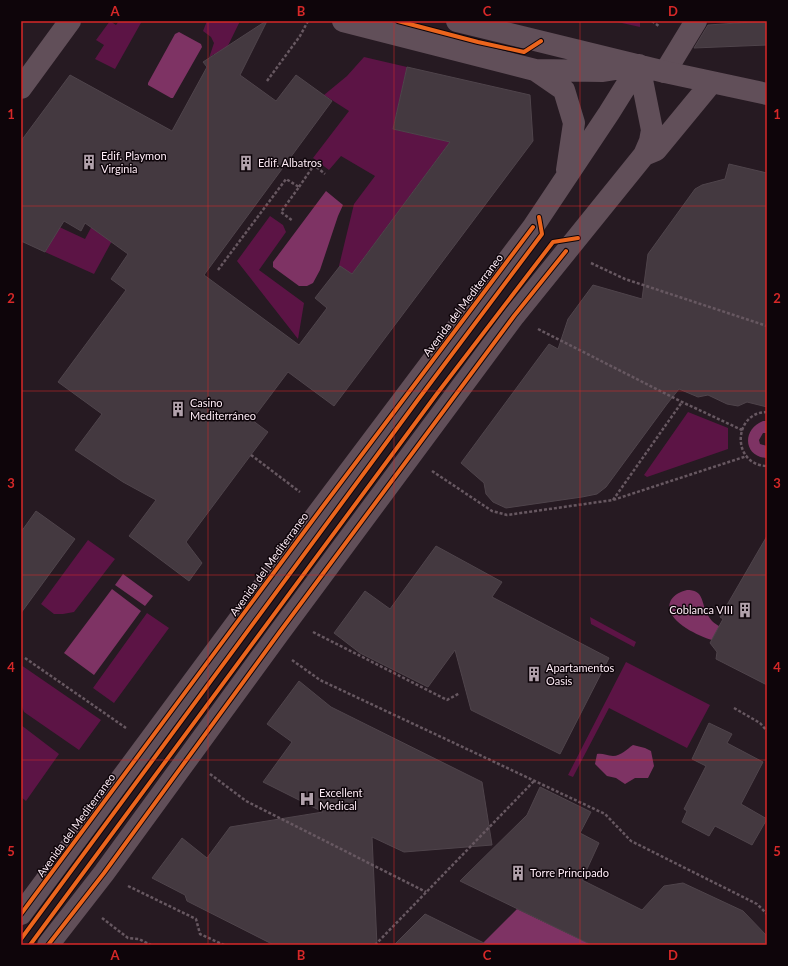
<svg xmlns="http://www.w3.org/2000/svg" width="788" height="966" viewBox="0 0 788 966" font-family="Lato,sans-serif">
	<style>
		.green { fill: #5c1445 }
		.water { fill: #7e3364 }
		.building { fill: #443940; stroke: #4f444b }
		.lines { fill: none; stroke-linecap: round; stroke-linejoin: round }
		.path { stroke: #675861; stroke-width: 2.5; stroke-dasharray: 3 2; stroke-linecap: butt }
		.minor { stroke: #614f59; stroke-width: 22 }
		.tertiary { stroke: #614f59; stroke-width: 22 }
		.cycleway-casing { stroke: #0e050a; stroke-width: 6 }
		.cycleway { stroke: #eb651d; stroke-width: 4 }
		.grid { fill: none; stroke: #d62828; stroke-width: 1; stroke-opacity: 0.55 }
		.labels { text-anchor: middle; stroke-width: 3; stroke-linejoin: round; paint-order: stroke }
		.poi-label { font-size: 11px; fill: #feecf6; stroke: #0e050a; text-anchor: start }
		.street-label { font-size: 11px; fill: #feecf6; stroke: #0e050a }
		.neatline { fill: none; stroke: #d62828; stroke-width: 1.5 }
		.grid-label { font-size: 13px; text-anchor: middle; font-weight: bold; fill: #d62828 }
	</style>
	<rect width="100%" height="100%" fill="#261a22"/>
	<!-- green -->
	<path class="green" d="M110,21L116,25L119,21H142L115,69L95,59L104,45L96,40Z
		M207,21H240L222,58L214,54L209,58L214,43L211,37L203,31Z
		M613,21H640V27Z
		M364,57L407,67L393,129L450,142L352,274L339,266L354,204L375,176L341,156L329,170L313,158L349,111L324,95L347,76Z
		M134,147L157,158L94,274L45,252L49,246L30,237L40,218L85,239Z
		M270,216L283,225L286,232L259,270L304,303L298,339L237,261Z
		M688,412L728,428V449L647,477L644,475Z
		M88,540L115,559L74,612L63,614H54L41,604Z
		M147,613L169,628L114,703L93,688Z
		M590,617L636,642L634,647L591,624Z
		M626,662L710,705L687,748L609,708L573,777L568,775Z
		M21,665L101,720L79,750L24,712L21,704Z
		M21,725L59,754L26,801L21,797Z"/>
	<!-- water -->
	<path class="water" d="M179,32L201,44L202,47L173,98H171L148,85V83L175,34Z
		M326,191L343,205L338,216L320,270L313,283L307,286H299L273,267V262Z
		M763,421H767V433H763L759,440L760,444L767,446V458C744,457 741,430 763,421Z
		M123,574L153,596L145,606L115,585Z
		M112,589L141,611L94,675L64,653Z
		M687,590C703,590 701,600 706,611C709,619 714,624 721,627L712,640C698,636 661,619 671,600C675,594 680,592 687,590Z
		M633,745L645,748L651,751L654,766L648,778H635L625,784L616,778L607,776L595,764L597,754C603,753 607,756 613,756C621,756 627,749 633,745Z
		M517,909L592,945H488L483,943Z"/>
	<!-- building -->
	<path class="building" d="M266,21H267L240,75L276,101L296,75L332,101L204,275L299,345L327,308L315,298L340,266L352,274L450,142L393,129L407,67L530,95L533,141L334,406L288,372L252,420L268,432L186,542L202,563L189,581L129,536L156,500L123,482L75,450L102,414L58,382L126,290L111,279L128,254L85,223L81,231L64,221L45,252L21,241V141L70,75L172,131L207,67L203,62Z
		M767,21V45L694,48L708,25Z
		M729,164L767,173V407L747,402L738,406L727,404L708,395L698,397L679,389L667,404L606,487L597,494L582,497L506,508L493,502L486,494L484,483L461,463L549,344L558,349L568,319L593,285L642,299L648,254L695,189L702,185L725,179Z
		M36,511L75,539L21,613V532Z
		M767,536V685L716,659L717,652L710,643L723,619L720,617Z
		M436,546L502,582L492,597L609,658L560,754L471,710L455,650L428,687L360,653L334,633L365,591L390,609Z
		M299,681L331,707L482,782L492,845L404,852L372,837L377,945H274L187,901L185,895L152,878L182,838L207,858L230,827L323,812L263,782L292,742L267,724Z
		M709,723L732,734L727,743L763,762L741,804L767,819L752,845L715,826L709,836L682,822L687,811L684,809L706,766L692,759Z
		M540,787L591,812L580,833L599,843L582,880L642,910L664,886L683,883L743,911L767,936V945H592L460,881L527,815Z
		M425,914L488,945H394Z"/>
	<g class="lines">
		<!-- path -->
		<path class="path" d="M652,21L660,27
			M267,81L300,36L308,21
			M299,187L314,165L325,174
			M591,263L625,279L767,326
			M218,270L286,179L299,187L281,212L293,221
			M538,329L682,402L742,430
			M767,412C733,412 731,465 767,466
			M251,455L300,492
			M432,471L492,511L507,515L613,500L747,456
			M613,500L682,402
			M313,632L447,700L460,693
			M25,658L126,728
			M292,660L320,680L605,814L631,841L757,904L767,914
			M734,708L760,723L767,731
			M210,774L246,801L426,892
			M128,886L196,919L200,934L224,945
			M102,918L128,938L139,939L151,945
			M375,945L535,780"/>
		<!-- minor -->
		<path class="minor" d="M665,72L696,21
			M21,88L70,21"/>
		<!-- tertiary -->
		<path class="tertiary" d="M343,21L535,70L603,71L628,67
			M457,21L665,72L767,94
			M535,70L564,90L574,123L567,170
			M644,155L656,150L712,82
			M21,914L321,509L533,227L609,113L639,65
			M48,945L104,873L279,633L514,316L644,155L650,141L652,130L639,65"/>
		<!-- cycleway casing -->
		<g class="cycleway-casing">
			<path id="cycleway" d="M398,21L478,42L524,52L541,41
				M21,914L321,509L533,227
				M21,939L417,401L542,234L539,217
				M30,945L436,395L553,242L578,238
				M48,945L104,873L279,633L514,316L566,251"/>
		</g>
		<!-- cycleway -->
		<use href="#cycleway" class="cycleway"/>
	</g>
	<!-- grid -->
	<path class="grid" d="M208,21V945M394,21V945M580,21V945M21,206H767M21,391H767M21,575H767M21,760H767"/>
	<!-- icons -->
	<defs>
		<g id="building-bare" transform="scale(1.2)"><path d="M-4-6H4V6H1V3H-1V6H-4ZM-2.5-4.3h1.7v1.8h-1.7ZM.8-4.3h1.7v1.8H.8ZM-2.5-1h1.7V.8h-1.7ZM.8-1h1.7V.8H.8Z" fill="#b2a2ac" stroke="#0e050a" stroke-width="2.5" paint-order="stroke"/></g>
		<g id="hospital-bare" transform="scale(1.2)"><path d="M-5-5h3v3.5h4V-5h3V5h-3V1.5h-4V5h-3Z" fill="#b2a2ac" stroke="#0e050a" stroke-width="2.5" paint-order="stroke"/></g>
	</defs>
	<g fill-rule="evenodd">
		<use href="#building-bare" x="89" y="162"/>
		<use href="#building-bare" x="246" y="163"/>
		<use href="#building-bare" x="178" y="409"/>
		<use href="#building-bare" x="745" y="610"/>
		<use href="#building-bare" x="534" y="674"/>
		<use href="#hospital-bare" x="307" y="799"/>
		<use href="#building-bare" x="518" y="873"/>
	</g>
	<g class="labels">
		<!-- poi labels -->
		<g class="poi-label">
			<text x="101" y="160">Edif. Playmon<tspan x="101" dy="13">Virginia</tspan></text>
			<text x="258" y="167">Edif. Albatros</text>
			<text x="190" y="407">Casino<tspan x="190" dy="13">Mediterráneo</tspan></text>
			<text x="733" y="614" text-anchor="end">Coblanca VIII</text>
			<text x="546" y="672">Apartamentos<tspan x="546" dy="13">Oasis</tspan></text>
			<text x="319" y="797">Excellent<tspan x="319" dy="13">Medical</tspan></text>
			<text x="530" y="877">Torre Principado</text>
		</g>
		<!-- street labels -->
		<g class="street-label">
			<text transform="translate(463 305) rotate(-53)" y="4">Avenida del Mediterraneo</text>
			<text transform="translate(269 564) rotate(-54)" y="4">Avenida del Mediterraneo</text>
			<text transform="translate(76 825) rotate(-54)" y="4">Avenida del Mediterraneo</text>
		</g>
	</g>
	<!-- border -->
	<rect width="788" height="966" fill="none" stroke="#0e050a" stroke-width="44"/>
	<rect x="22" y="22" width="744" height="922" class="neatline"/>
	<g class="grid-label">
		<text x="115" y="16">A</text>
		<text x="301" y="16">B</text>
		<text x="487" y="16">C</text>
		<text x="673" y="16">D</text>
		<text x="11" y="119">1</text>
		<text x="777" y="119">1</text>
		<text x="11" y="303">2</text>
		<text x="777" y="303">2</text>
		<text x="11" y="488">3</text>
		<text x="777" y="488">3</text>
		<text x="11" y="672">4</text>
		<text x="777" y="672">4</text>
		<text x="11" y="856">5</text>
		<text x="777" y="856">5</text>
		<text x="115" y="960">A</text>
		<text x="301" y="960">B</text>
		<text x="487" y="960">C</text>
		<text x="673" y="960">D</text>
	</g>
</svg>
